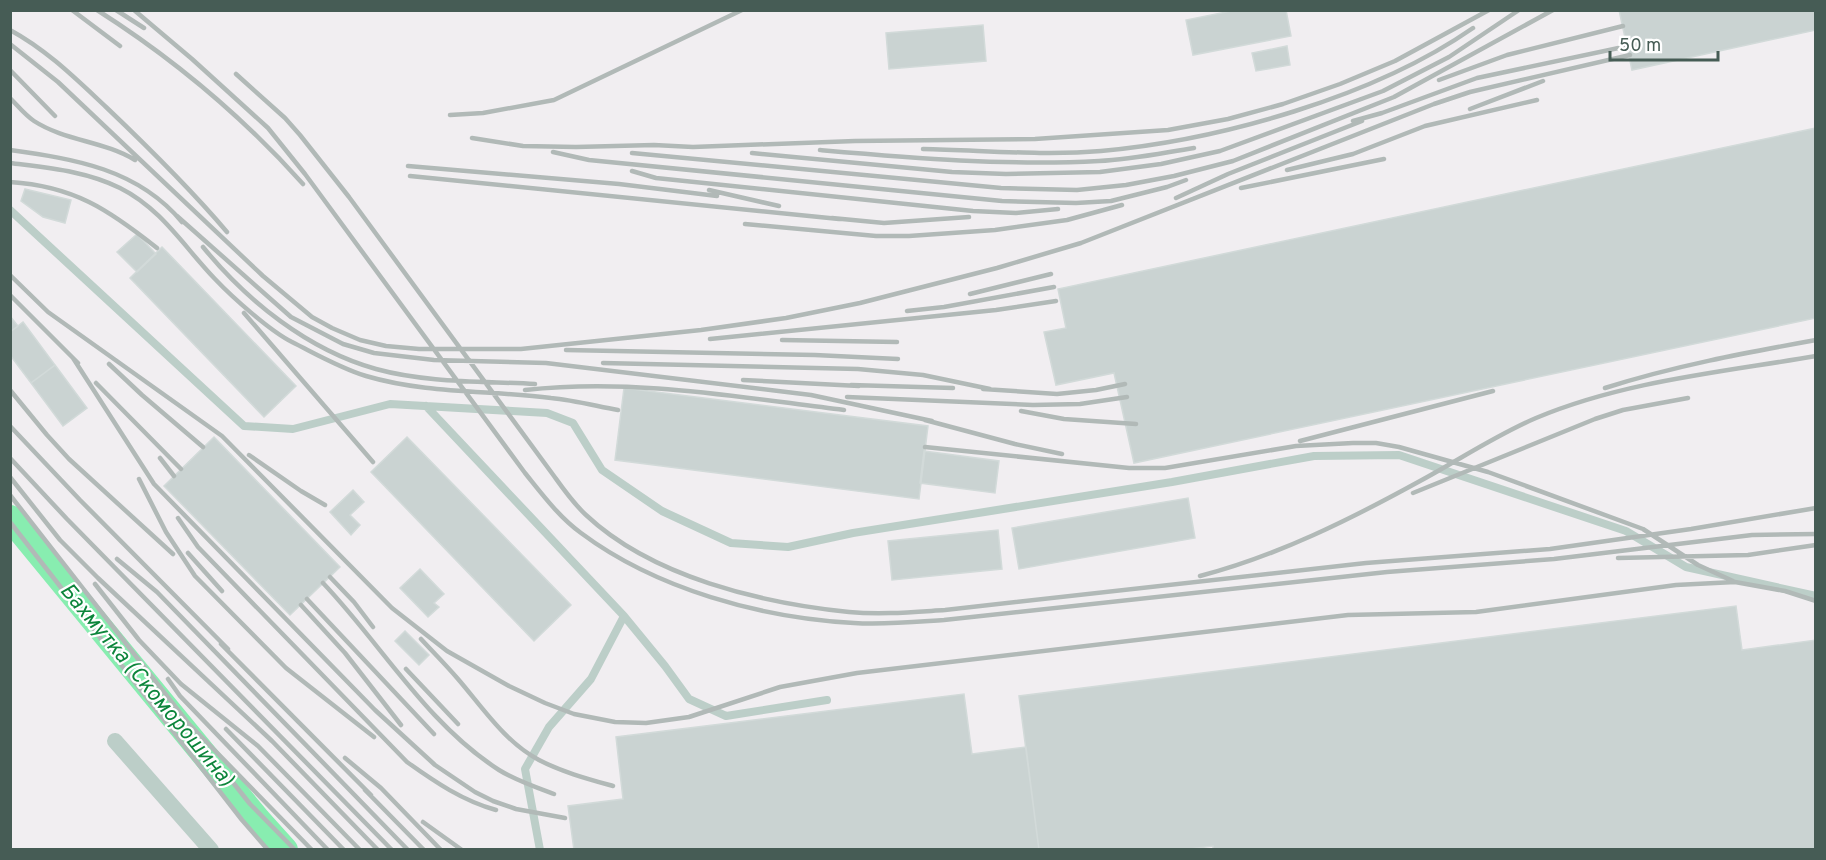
<svg xmlns="http://www.w3.org/2000/svg" width="1826" height="860" viewBox="0 0 1826 860" font-family="Overpass,sans-serif">
	<style>
		.lines { fill: none; stroke-linecap: round; stroke-linejoin: round }
		.river { stroke: #88edb0; stroke-width: 26 }
		.building { fill: #cad3d2; stroke: #d2dad9; stroke-width: 1.5 }
		.lane { stroke: #bccec8; stroke-width: 8 }
		.street { stroke: #bccec8; stroke-width: 16 }
		.rail { stroke: #b1b9b7; stroke-width: 4.5 }
		.labels { text-anchor: middle; stroke-width: 4.5; stroke-linejoin: round; paint-order: stroke }
		.water-label { font-size: 22px; font-style: italic; fill: #0c853b; stroke: #fff }
	</style>
	<rect width="100%" height="100%" fill="#f1eef1"/>
	<g class="lines">
		<!-- river -->
		<path class="river" d="M10,518L258,820L285,850"/>
	</g>
	<!-- building -->
	<path class="building" d="M1236,10H1286L1291,36L1193,55L1186,20Z
		M1619,10H1816V30L1632,70Z
		M983,25L986,61L889,69L886,33Z
		M1287,46L1290,65L1256,71L1252,53Z
		M1816,128V318L1134,463L1114,373L1056,385L1044,332L1066,328L1058,289Z
		M25,189L71,200L65,223L43,217L21,201Z
		M137,234L156,254L137,272L117,252Z
		M162,247L296,386L264,417L130,278Z
		M10,316L18,326L10,332Z
		M23,322L55,365L31,383L10,355V332Z
		M55,365L87,408L63,426L31,383Z
		M624,388L928,426L919,499L615,460Z
		M214,437L340,567L290,615L164,486Z
		M407,437L571,605L534,641L371,472Z
		M924,451L999,461L995,493L920,483Z
		M353,490L364,502L350,515L360,525L351,535L330,512Z
		M1188,498L1195,538L1019,569L1012,528Z
		M998,530L1002,569L892,580L888,541Z
		M420,569L444,594L434,603L439,607L428,617L400,588Z
		M1736,606L1742,650L1816,640V850H1213V846L1182,850H1039L1019,696Z
		M405,631L429,655L419,665L395,641Z
		M964,694L972,754L1026,747L1039,850H574L568,806L623,799L616,737Z"/>
	<g class="lines">
		<!-- lane -->
		<path class="lane" d="M10,210L244,426L293,429L390,404L547,413L573,423L602,470L662,511L731,543L788,547L853,533L1172,482L1314,456L1399,455L1626,531L1686,567L1816,596
			M426,406L624,616L665,666L689,699L726,716L827,700
			M540,850L525,769L549,727L591,679L624,616"/>
		<!-- street -->
		<path class="street" d="M115,741L211,850"/>
		<!-- rail -->
		<path class="rail" d="M72,10L120,46
			M97,10C174,59 242,116 303,184
			M116,10L144,28
			M134,10L192,59L268,128L305,174L525,473C542,494 559,517 581,533C656,589 761,618 854,623C884,625 914,622 944,620L1387,572L1554,559L1752,535L1816,534
			M10,30C47,50 76,79 106,107C148,147 189,187 227,232
			M10,44L58,82L263,276L312,317L332,328L360,340L386,346L419,349H521L701,330L786,318L860,303L997,268L1081,243L1434,104L1470,92L1630,55
			M10,70L55,116
			M236,74L285,118L300,135L349,197L554,476C564,490 573,503 586,515C652,577 761,603 849,612C881,615 913,612 945,610L1366,563L1550,549L1691,529L1816,508
			M1439,80L1507,55L1623,26
			M10,98C18,106 25,115 34,121C65,141 104,141 135,160
			M1470,109L1543,81
			M450,115L483,113L554,100L742,10
			M1353,121L1382,113L1477,78L1628,46
			M472,138L523,146L576,147L654,145L693,147L855,141L1035,139L1168,130L1228,119L1283,104L1340,84L1395,61L1489,10
			M923,149C981,150 1043,156 1101,151C1220,140 1374,97 1473,28
			M10,150C75,159 138,169 182,222
			M820,150C913,158 1005,166 1099,161C1130,160 1162,153 1194,148
			M553,152L589,160L1002,201L1076,203L1111,201L1167,187L1186,180
			M632,153L1001,188L1077,190L1126,185L1174,176L1233,161L1394,97L1553,10
			M752,153L952,172L1006,174L1100,172L1161,164L1220,151L1383,91L1449,57L1519,10
			M10,163C49,168 86,171 120,188C162,209 184,247 215,279C232,297 270,331 292,342C316,354 340,368 366,376C427,394 489,390 551,398C573,400 596,406 618,410
			M408,166L619,184L717,196
			M1287,170L1353,154L1425,126L1537,100
			M632,171L656,178L973,211L1016,213L1058,209
			M410,176L839,219
			M10,182C74,186 109,210 157,248
			M1241,188L1384,159
			M709,190L779,206
			M1176,198L1228,174L1362,121
			M177,216L291,317L343,344L374,353L434,360L546,363L811,395L932,421
			M832,218L884,223L969,217
			M745,224L876,236H909L995,230L1067,220L1122,205
			M203,247C247,301 308,350 376,369C427,383 483,381 535,384
			M10,275L48,312L222,436L392,608L447,651L509,686L545,703L574,714L615,722L646,723L689,717L780,687L857,673L1348,615L1476,612L1676,585L1735,582L1785,591L1816,601
			M970,294L1051,274
			M10,295L78,363
			M907,311L944,307L1054,287
			M244,313L373,462
			M710,339L996,310L1056,301
			M782,340L897,342
			M566,350L815,355L898,359
			M73,358L154,484L375,710L435,765L475,792L493,801L516,809L565,818
			M603,363L858,369L923,375L990,389
			M109,364L142,395L203,447
			M743,380L859,386
			M96,383L181,469
			M851,385L953,388
			M1605,388C1674,366 1744,353 1816,340
			M983,389L1057,394L1096,390L1125,384
			M10,390L47,435L69,459L173,554
			M525,390C633,378 737,397 844,410
			M847,397L1033,405L1080,404L1127,397
			M1021,411L1064,419L1136,424
			M925,420L1015,444L1062,454
			M10,426L80,500L228,649
			M1300,441L1493,391
			M925,447L1129,468H1165L1296,446L1353,443H1376L1399,447L1488,472L1643,529L1698,565L1733,581
			M249,455L301,491L325,505
			M10,458L67,519L392,850
			M160,458L174,476
			M10,477L60,540L98,578L272,741L378,850
			M139,479L166,532L195,576L286,668L374,737
			M1413,493L1595,419L1623,410L1688,398
			M10,495L188,723L312,850
			M178,518L198,547L407,762C435,782 463,801 496,810
			M10,522L242,820L268,850
			M188,553L222,591
			M1618,558L1748,555L1816,545
			M117,559L157,592L408,850
			M1200,576C1277,556 1351,519 1420,481C1459,460 1496,435 1536,418C1624,381 1723,372 1816,356
			M330,577L354,602L373,627
			M323,583C382,645 426,723 499,770C515,780 535,787 554,794
			M95,584L139,640L181,684L258,746L360,850
			M307,599L434,734
			M301,605L345,653L401,725
			M421,639C433,652 446,665 458,679C483,708 505,742 539,760C562,772 588,779 613,786
			M221,644L371,795
			M406,669L458,724
			M168,679L180,696L328,850
			M226,729L344,850
			M345,758L381,788L441,850
			M220,766L250,804L295,850
			M365,790L424,850
			M423,822L462,850"/>
	</g>
	<g class="labels">
		<!-- water labels -->
		<g class="water-label">
			<text transform="translate(148 684) rotate(50)" y="8">Бахмутка (Скоморошина)</text>
		</g>
	</g>
	<!-- border -->
	<rect width="1826" height="860" fill="none" stroke="#465c55" stroke-width="24"/>
	<!-- scale -->
	<path d="M1610 51v9h108v-9" fill="none" stroke="#465c55" stroke-width="3"/>
	<text x="1619" y="51" font-size="18" fill="#465c55" stroke="#ffffff" stroke-width="4.5" paint-order="stroke">50 m</text>
</svg>
